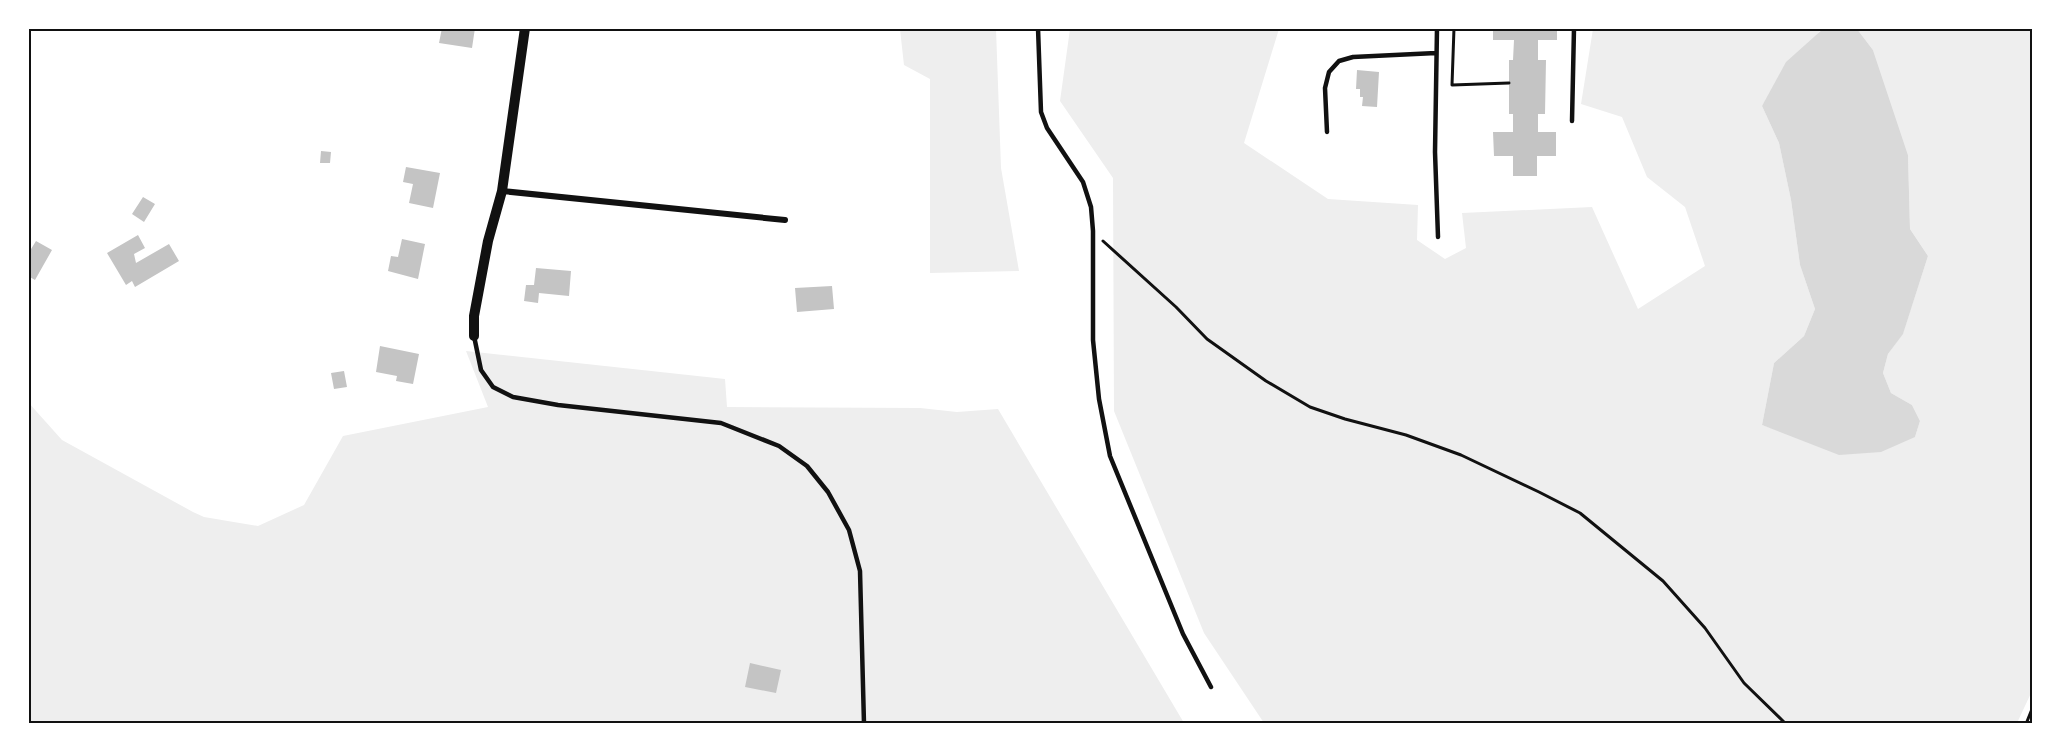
<svg xmlns="http://www.w3.org/2000/svg" width="2061" height="752" viewBox="0 0 2061 752" font-family="'Source Sans 3',sans-serif">
	<style>
		.green { fill: #eee }
		.water { fill: #d9d9d9 }
		.building { fill: #c4c4c4 }
		.lines { fill: none; stroke-linecap: round; stroke-linejoin: round }
		.path { stroke: #111; stroke-width: 3 }
		.service { stroke: #111; stroke-width: 4.5 }
		.minor { stroke: #111; stroke-width: 6 }
		.tertiary { stroke: #111; stroke-width: 10 }
		.neatline { fill: none; stroke: #111; stroke-width: 2 }
	</style>
	<rect width="100%" height="100%" fill="#fff"/>
	<!-- green -->
	<path class="green" d="M900,29H996L1001,168L1019,271L930,273V79L904,65Z
		M1070,29H1279L1244,143L1328,199L1418,205L1417,240L1445,259L1466,248L1462,213L1592,207L1638,309L1705,266L1685,207L1647,177L1622,117L1581,104L1593,29H1824L1820,31L1762,106L1779,143L1791,200L1800,265L1815,309L1804,336L1774,363L1762,425L1799,438L1915,437L1920,421L1912,405L1891,393L1883,373L1888,354L1903,333L1928,256L1910,229L1908,155L1873,50L1857,29H2032V691L2017,723H1264L1204,633L1114,411L1113,178L1060,101Z
		M466,351L725,379L727,407L920,408L957,412L998,409L1184,723H29L28,402L62,440L193,512L204,517L258,526L304,505L343,436L488,407Z"/>
	<!-- water -->
	<path class="water" d="M1824,28L1857,29L1873,50L1908,155L1910,229L1928,256L1903,334L1888,354L1883,373L1891,393L1912,405L1920,421L1915,437L1881,452L1839,455L1762,425L1774,363L1804,336L1815,309L1800,265L1791,200L1779,143L1762,106L1786,62Z"/>
	<!-- building -->
	<path class="building" d="M442,28H475L472,48L439,43Z
		M1493,28H1557V40H1538V60H1546L1545,114H1538V132H1556V156H1537V176H1513V156H1494L1493,132H1513V114H1509V60H1513L1514,40H1493Z
		M1357,70L1379,72L1377,107L1362,106L1363,97H1360V89H1356Z
		M321,151L331,152L330,163H320Z
		M406,167L440,173L433,208L409,203L413,184L403,182Z
		M143,197L155,204L144,222L132,214Z
		M138,235L145,248L134,254L136,263L169,244L179,261L135,287L132,281L126,285L107,253Z
		M402,239L425,244L418,279L388,271L391,256L398,257Z
		M36,241L52,250L35,280L28,276V254Z
		M536,268L571,271L569,296L539,293L538,303L524,301L526,285H534Z
		M832,286L834,309L797,312L795,288Z
		M380,346L419,354L413,384L396,381L397,376L376,372Z
		M344,371L347,387L334,389L331,373Z
		M750,663L781,670L776,693L745,687Z"/>
	<g class="lines">
		<!-- path -->
		<path class="path" d="M1454,28L1452,85L1509,83
			M1103,241L1176,307L1207,339L1266,381L1310,407L1345,419L1406,435L1461,455L1539,492L1580,513L1663,581L1705,628L1744,683L1786,724
			M2026,724L2032,709"/>
		<!-- service -->
		<path class="service" d="M1038,28L1041,112L1047,128L1083,182L1091,207L1093,231V340L1099,399L1110,456L1183,634L1211,687
			M1437,28L1435,152L1438,237
			M1572,121L1574,28
			M1327,132L1325,88L1329,72L1339,61L1353,57L1436,53
			M474,336L481,370L493,387L513,397L558,405L721,423L779,446L807,466L828,492L849,530L860,571L864,724"/>
		<!-- minor -->
		<path class="minor" d="M502,191L785,220"/>
		<!-- tertiary -->
		<path class="tertiary" d="M474,336V316L488,241L502,191L525,28"/>
	</g>
	<!-- border -->
	<rect width="2061" height="752" fill="none" stroke="#ffffff" stroke-width="60"/>
	<rect x="30" y="30" width="2001" height="692" class="neatline"/>
</svg>
